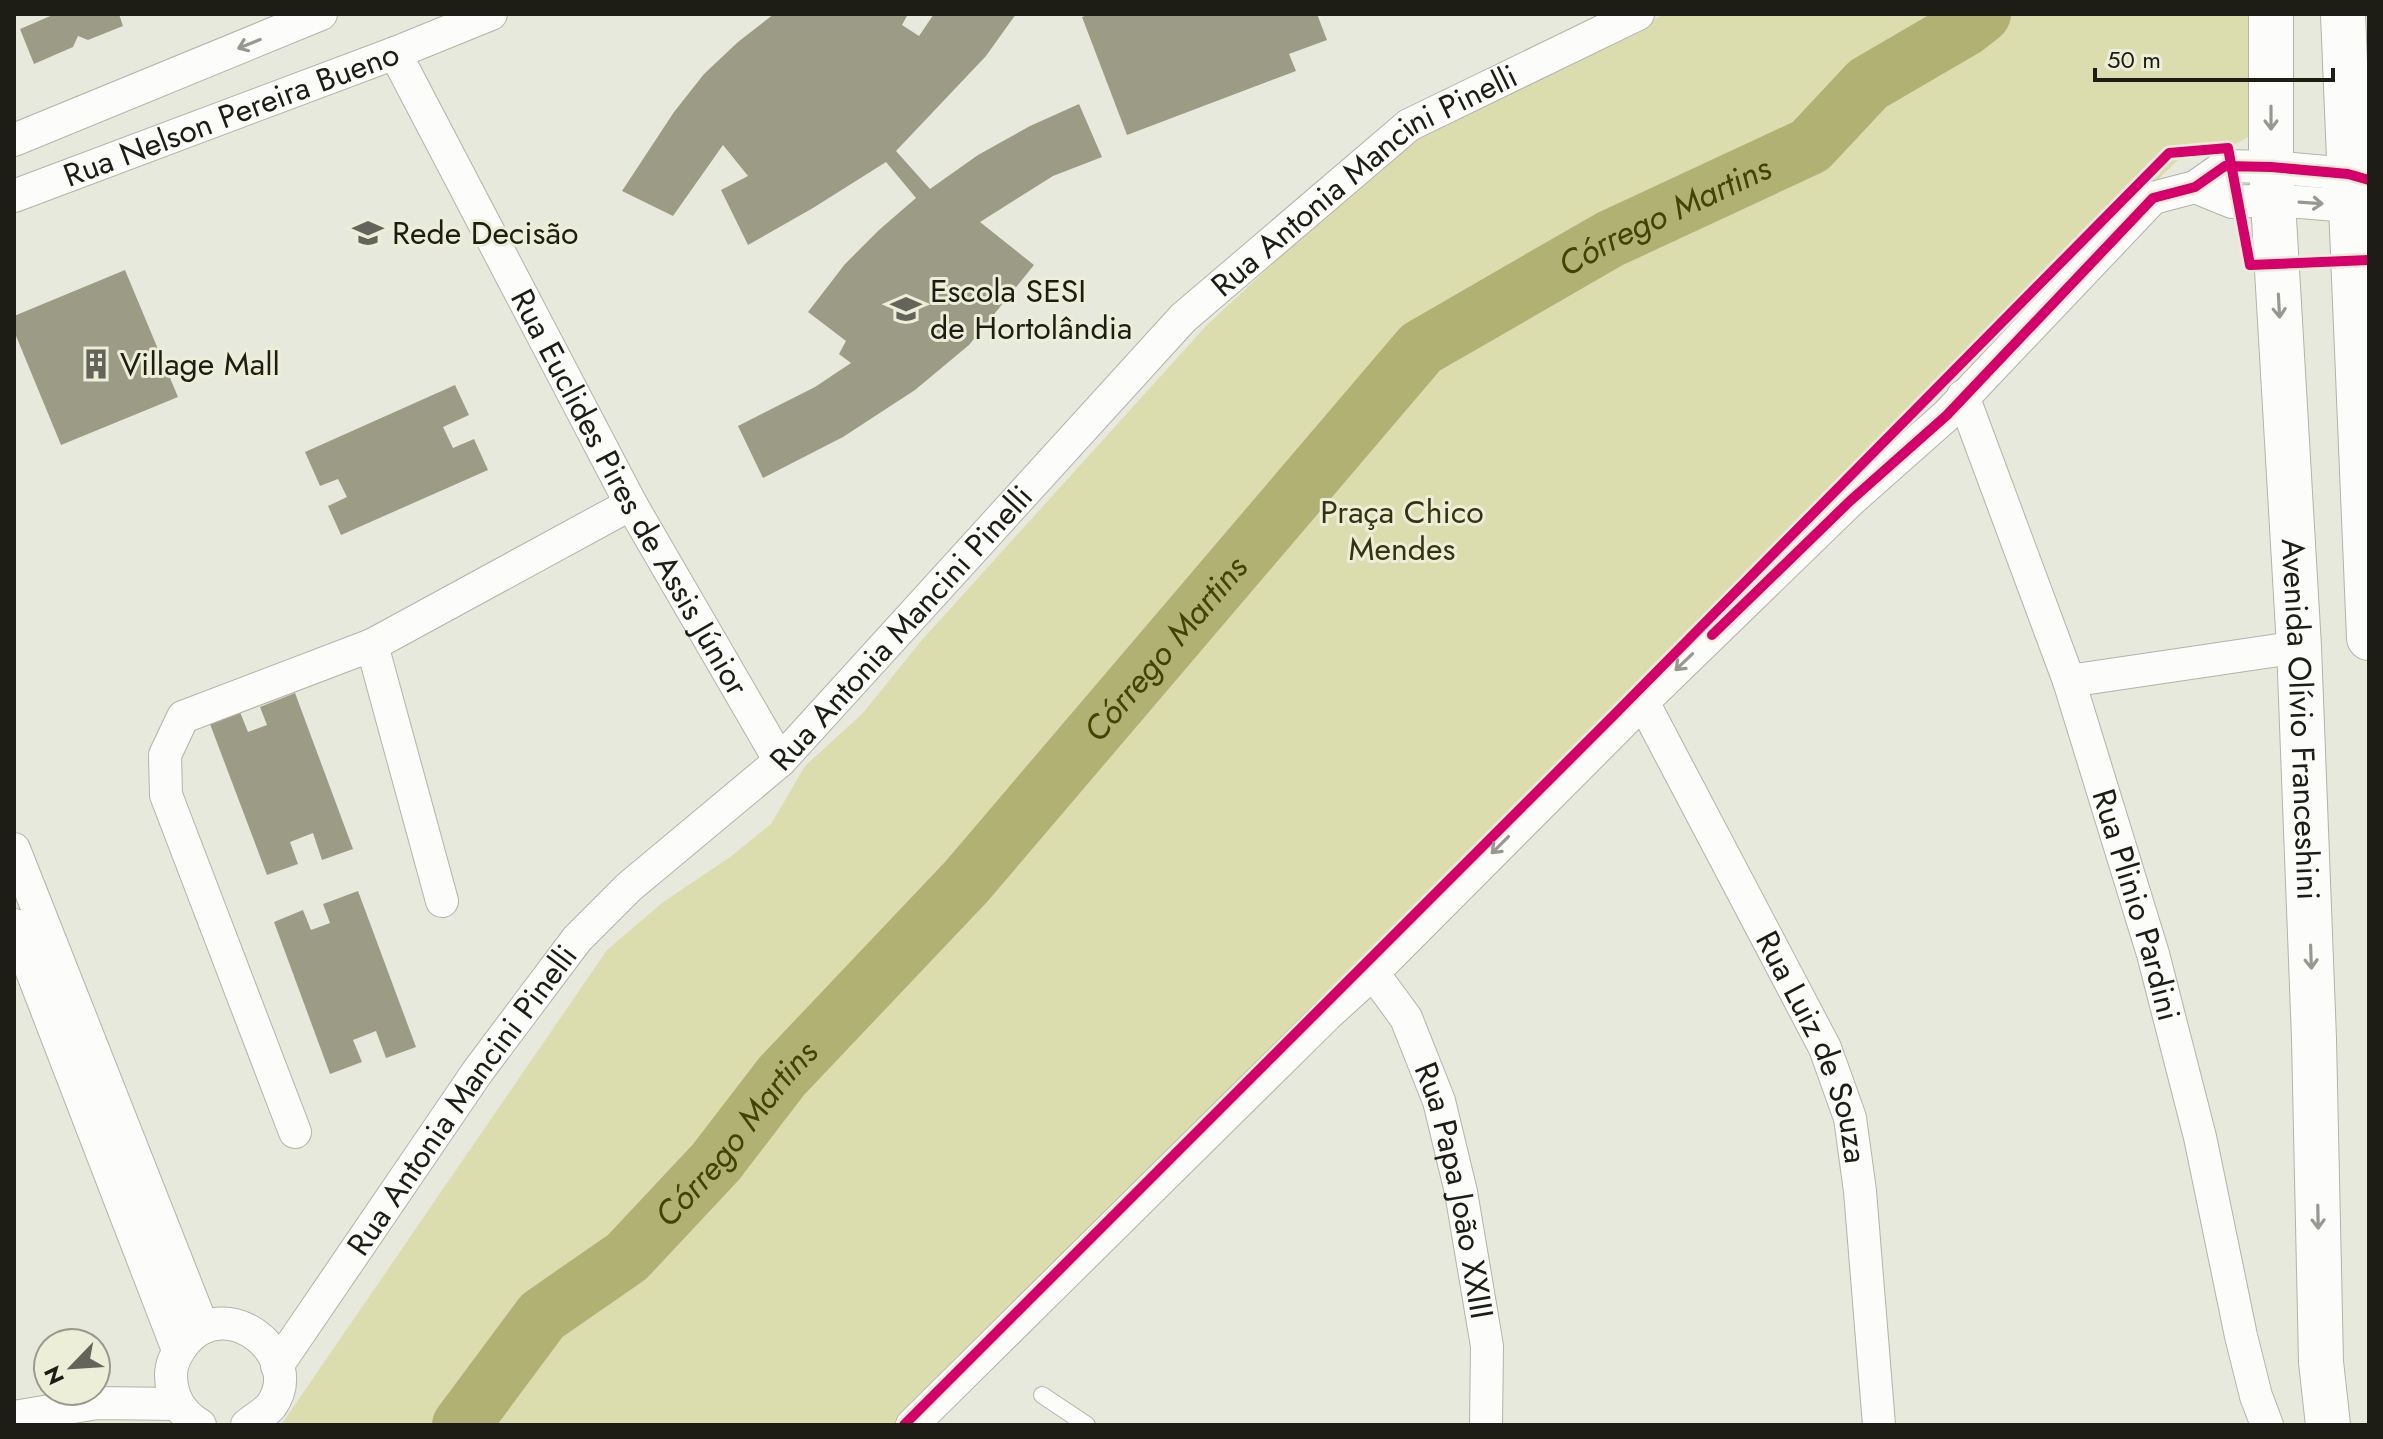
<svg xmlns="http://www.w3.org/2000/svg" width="2383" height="1439" viewBox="0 0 2383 1439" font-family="Jost,sans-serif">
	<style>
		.green { fill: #dcddaf }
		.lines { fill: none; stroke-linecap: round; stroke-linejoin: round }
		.river { stroke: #b1b173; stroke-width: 58 }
		.building { fill: #9c9c86 }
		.lane-casing { stroke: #b2b3a9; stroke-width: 18 }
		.street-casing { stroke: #b2b3a9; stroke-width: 34 }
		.primary-casing { stroke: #b2b3a9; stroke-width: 46 }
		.lane { stroke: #fcfcfa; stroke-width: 16 }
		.street { stroke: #fcfcfa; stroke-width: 32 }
		.primary { stroke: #fcfcfa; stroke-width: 44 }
		.cycleway-casing { stroke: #edeed8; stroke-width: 15 }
		.cycleway { stroke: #d6006c; stroke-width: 10 }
		.oneway { stroke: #989893 }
		.labels { text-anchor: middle; stroke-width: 6; stroke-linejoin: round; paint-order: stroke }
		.street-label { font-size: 32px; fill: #1d1d15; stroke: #edeed8 }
		.poi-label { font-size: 32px; fill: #1d1d15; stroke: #edeed8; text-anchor: start }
		.park-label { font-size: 32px; fill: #353410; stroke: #edeed8 }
		.water-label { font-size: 34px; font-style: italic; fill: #444300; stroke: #edeed8 }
	</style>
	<rect width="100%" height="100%" fill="#e8e9dd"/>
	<!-- green -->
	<path class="green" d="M1665,14H2249L2254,134L2213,156L2178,160L1795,536L903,1425H281L607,950L662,903L730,857L771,824L805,766L863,713L921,641L1206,326L1409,136Z"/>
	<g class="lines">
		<!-- river -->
		<path class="river" id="s1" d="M461,1425L542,1316L627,1257L716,1162L782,1076L966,882L1421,348L1610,239L1810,146L1868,84L1964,28L1982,14"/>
	</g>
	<!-- building -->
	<path class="building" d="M55,14H119L123,26L88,40L78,36L73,47L34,64L20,29Z
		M774,14H908L902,25L919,36L934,14H1016L986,56L896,151L930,189L978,155L1030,126L1079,104L1102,157L1053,176L980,222L1034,265L969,345L915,390L843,437L763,478L738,426L815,387L851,363L839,354L846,341L808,312L845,264L879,230L916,198L886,162L813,208L748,245L721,190L748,176L723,145L673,216L622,191L674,112L704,74L738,42Z
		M1090,14H1317L1327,40L1289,54L1296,71L1127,135L1082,17Z
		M125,270L178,397L61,445L14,331V316Z
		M455,385L469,415L443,427L453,448L474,439L488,470L341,535L328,506L347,497L338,479L320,486L305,452Z
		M295,693L353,849L322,860L313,833L290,842L298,864L267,875L210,724L240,712L248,732L267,725L260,707Z
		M358,891L416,1047L386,1058L376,1031L353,1040L362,1062L330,1074L274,922L303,910L311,930L330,923L323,904Z"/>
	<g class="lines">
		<!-- lane casing -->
		<g class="lane-casing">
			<path id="lane" d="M1042,1395L1087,1425"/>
		</g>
		<!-- street casing -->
		<g class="street-casing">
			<g id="street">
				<path id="s2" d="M395,53L631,504L780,761"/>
				<path d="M14,140L321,14"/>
				<path d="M2195,187L2232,202L2273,200L2350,206L2369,214"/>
				<path id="s3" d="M14,196L395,53L491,14"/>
				<path id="s4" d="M1963,396L2069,681L2153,954L2200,1137L2241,1336L2256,1396L2267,1425"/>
				<path d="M372,645L442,901"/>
				<path d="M2069,681L2299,647"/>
				<path id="s5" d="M1643,702L1825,1048L1850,1118L1860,1191L1879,1425"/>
				<path d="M14,849L203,1328"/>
				<path d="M14,925L178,1350"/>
				<path id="s6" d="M1373,973L1406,1018L1439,1101L1461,1192L1487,1346L1486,1425"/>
				<path d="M295,1132L166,795L165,755L183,717L372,645L631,504"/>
				<path id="s7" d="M277,1366L478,1071L577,939L629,887L780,761L1183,318L1409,125L1638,14"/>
				<path d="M14,1417L97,1403L178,1404"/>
				<path d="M200,1425C181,1414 171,1397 171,1375C171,1362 177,1352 185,1342C227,1291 307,1356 271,1406C265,1413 254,1419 247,1425"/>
				<path d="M912,1425L1327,1015L1373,973L1643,702L1850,501L1947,415L2153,198L2195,187L2225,166L2271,167L2348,174L2369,180"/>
			</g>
		</g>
		<!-- primary casing -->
		<g class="primary-casing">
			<g id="primary">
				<path id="s8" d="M2271,14V167L2299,647L2314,1039L2321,1362L2328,1425"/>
				<path d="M2343,14L2369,638"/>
			</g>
		</g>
		<!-- lane -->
		<use href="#lane" class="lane"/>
		<!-- street -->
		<use href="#street" class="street"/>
		<!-- primary -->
		<use href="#primary" class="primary"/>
		<!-- cycleway casing -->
		<g class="cycleway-casing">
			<path id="cycleway" d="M1712,635L1850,501L1947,415L2153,198L2195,187L2225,166L2271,167L2348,174L2369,180
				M904,1425L1615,714L2169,153L2228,148L2250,265L2369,260"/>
		</g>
		<!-- cycleway -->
		<use href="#cycleway" class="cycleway"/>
	</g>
	<!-- one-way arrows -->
	<defs><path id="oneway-shaft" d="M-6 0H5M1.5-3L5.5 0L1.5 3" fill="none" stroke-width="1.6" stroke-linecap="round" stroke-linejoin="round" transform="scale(2)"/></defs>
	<g class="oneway">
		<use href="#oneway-shaft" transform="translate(249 44) rotate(158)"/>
		<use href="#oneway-shaft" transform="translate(2271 118) rotate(90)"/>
		<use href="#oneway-shaft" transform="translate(2311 203) rotate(4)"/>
		<use href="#oneway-shaft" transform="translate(2279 306) rotate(87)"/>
		<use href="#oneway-shaft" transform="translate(1684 662) rotate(136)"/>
		<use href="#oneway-shaft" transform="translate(1500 845) rotate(135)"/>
		<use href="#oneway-shaft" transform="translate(2311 957) rotate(88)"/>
		<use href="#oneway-shaft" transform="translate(2318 1217) rotate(89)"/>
	</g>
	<!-- icons -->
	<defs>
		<g id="school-bare" transform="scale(2.4)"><path d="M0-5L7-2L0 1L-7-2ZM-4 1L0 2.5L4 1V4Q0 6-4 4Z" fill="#64645b" stroke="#edeed8" stroke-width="2.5" paint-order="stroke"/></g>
		<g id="building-bare" transform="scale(2.4)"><path d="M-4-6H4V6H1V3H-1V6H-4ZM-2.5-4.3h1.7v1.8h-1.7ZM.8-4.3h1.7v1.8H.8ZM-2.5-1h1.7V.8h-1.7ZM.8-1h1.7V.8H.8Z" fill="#64645b" stroke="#edeed8" stroke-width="2.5" paint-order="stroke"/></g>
	</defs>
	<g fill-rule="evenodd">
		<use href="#school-bare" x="368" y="233"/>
		<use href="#school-bare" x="906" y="309"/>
		<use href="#building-bare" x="96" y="364"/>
	</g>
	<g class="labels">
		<!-- street labels -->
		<g class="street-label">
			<text dy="11" stroke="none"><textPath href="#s3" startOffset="232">Rua Nelson Pereira Bueno</textPath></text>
			<text dy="11" stroke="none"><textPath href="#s7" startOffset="1620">Rua Antonia Mancini Pinelli</textPath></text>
			<text dy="11" stroke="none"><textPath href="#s2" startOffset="498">Rua Euclides Pires de Assis Júnior</textPath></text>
			<text dy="11" stroke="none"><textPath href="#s7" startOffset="972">Rua Antonia Mancini Pinelli</textPath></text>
			<text dy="11" stroke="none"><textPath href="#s8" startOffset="706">Avenida Olívio Franceshini</textPath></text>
			<text dy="11" stroke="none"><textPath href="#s4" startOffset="538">Rua Plinio Pardini</textPath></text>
			<text dy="11" stroke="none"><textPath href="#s5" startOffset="386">Rua Luiz de Souza</textPath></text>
			<text dy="11" stroke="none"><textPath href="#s7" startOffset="324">Rua Antonia Mancini Pinelli</textPath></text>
			<text dy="11" stroke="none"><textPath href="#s6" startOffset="236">Rua Papa João XXIII</textPath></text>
		</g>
		<!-- poi labels -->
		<g class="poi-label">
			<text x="392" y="244">Rede Decisão</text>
			<text x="930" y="302">Escola SESI<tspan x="930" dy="37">de Hortolândia</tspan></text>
			<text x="120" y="375">Village Mall</text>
		</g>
		<!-- park labels -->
		<g class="park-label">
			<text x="1402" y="523">Praça Chico<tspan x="1402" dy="37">Mendes</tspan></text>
		</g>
		<!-- water labels -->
		<g class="water-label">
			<text dy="12" stroke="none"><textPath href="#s1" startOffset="1724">Córrego Martins</textPath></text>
			<text dy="12" stroke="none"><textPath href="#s1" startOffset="1052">Córrego Martins</textPath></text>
			<text dy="12" stroke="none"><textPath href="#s1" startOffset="404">Córrego Martins</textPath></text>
		</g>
	</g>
	<!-- border -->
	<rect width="2383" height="1439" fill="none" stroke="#1d1d15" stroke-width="32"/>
	<!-- north arrow -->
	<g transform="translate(72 1367) rotate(245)"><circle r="38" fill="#edeed8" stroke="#9a9a8a" stroke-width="2"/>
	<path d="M0-6L14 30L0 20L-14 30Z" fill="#64645b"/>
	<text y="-12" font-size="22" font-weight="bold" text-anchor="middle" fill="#1d1d15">N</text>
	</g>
	<!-- scale -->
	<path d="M2095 68v12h238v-12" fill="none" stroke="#1d1d15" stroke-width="4"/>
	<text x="2107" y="68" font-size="24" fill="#1d1d15" stroke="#edeed8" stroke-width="6" paint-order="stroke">50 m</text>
</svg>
